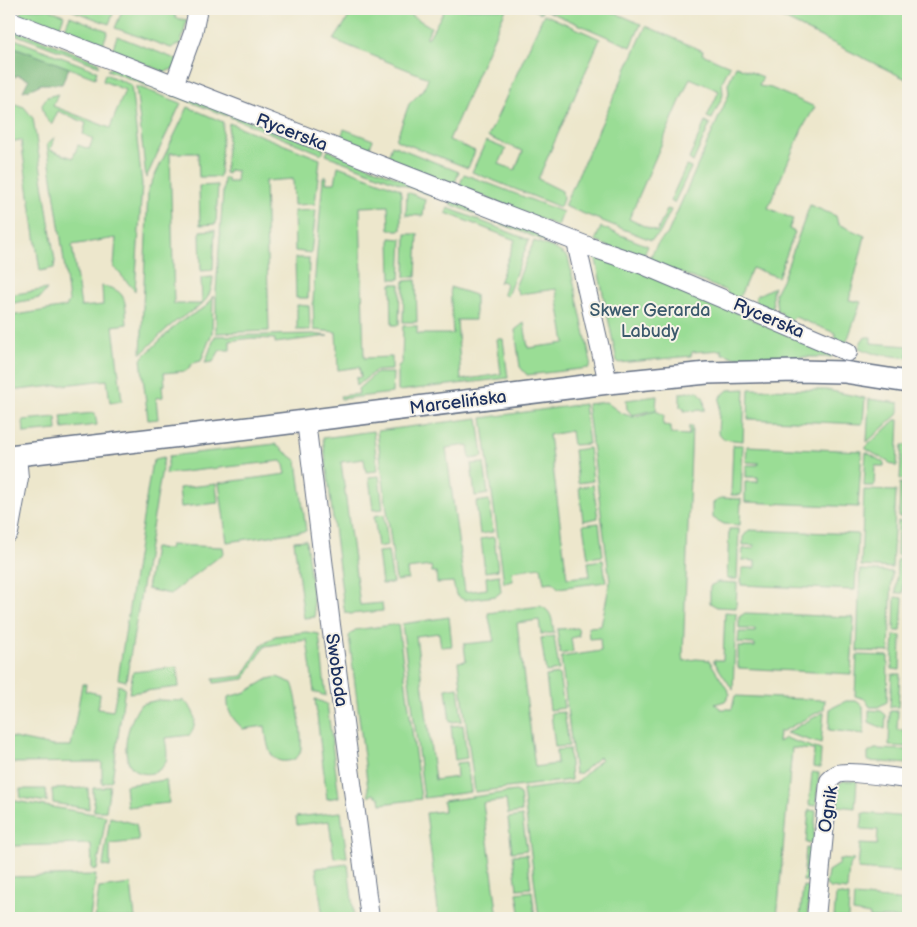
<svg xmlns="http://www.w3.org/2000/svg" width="917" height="927" viewBox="0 0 917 927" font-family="'Balsamiq Sans',sans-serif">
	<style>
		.green { fill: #9add95; stroke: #5a867a }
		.forest { fill: #7bbc7e; stroke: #4b766e }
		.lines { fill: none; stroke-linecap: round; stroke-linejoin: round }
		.minor-casing { stroke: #646f84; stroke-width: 20 }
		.tertiary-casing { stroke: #646f84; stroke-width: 24 }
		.minor { stroke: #fff; stroke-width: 18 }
		.tertiary { stroke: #fff; stroke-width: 21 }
		.labels { text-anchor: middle; stroke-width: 4; stroke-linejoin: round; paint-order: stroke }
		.street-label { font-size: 18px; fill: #1b2f5e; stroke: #f7f3e8 }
		.park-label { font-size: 18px; fill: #3b5a6c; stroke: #f7f3e8 }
	</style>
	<rect width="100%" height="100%" fill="#f7f3e8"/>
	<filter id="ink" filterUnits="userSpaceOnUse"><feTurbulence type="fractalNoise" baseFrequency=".02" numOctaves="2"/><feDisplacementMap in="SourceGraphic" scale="10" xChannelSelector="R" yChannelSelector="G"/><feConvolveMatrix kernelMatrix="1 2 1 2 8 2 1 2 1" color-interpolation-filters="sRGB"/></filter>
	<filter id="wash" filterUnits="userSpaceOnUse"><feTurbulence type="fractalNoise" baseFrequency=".0096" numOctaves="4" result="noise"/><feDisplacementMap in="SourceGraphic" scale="20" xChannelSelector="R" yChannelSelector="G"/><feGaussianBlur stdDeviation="1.12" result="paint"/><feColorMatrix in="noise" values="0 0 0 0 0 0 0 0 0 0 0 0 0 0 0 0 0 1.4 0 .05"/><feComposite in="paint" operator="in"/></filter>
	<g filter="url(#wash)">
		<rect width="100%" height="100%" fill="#ede7cc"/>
		<!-- green -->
		<path class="green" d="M23,9H48L64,15L58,31L20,16Z
			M72,9H115L109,24L71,10Z
			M123,9H175V18L187,20L181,43L171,48L115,28Z
			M354,9H400L431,27L426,38L429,37L445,9H506L449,140L475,151L468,168L396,140L409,104L424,89L428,78L334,40Z
			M531,9H606L641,24L631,47L543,9L541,13Z
			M764,9H908V80Z
			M544,14L600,39L538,179L562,191L563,199L560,207L472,172L486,141L506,149L499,164L515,170L523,151L488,137Z
			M70,16L108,31L102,47L63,33Z
			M646,26L703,51L702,54L730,66L722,82L723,95L712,119L707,117L719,91L690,78L629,219L657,232L667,209L671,210L660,233L651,240L564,206Z
			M9,27L98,62L99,66L9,32Z
			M117,36L178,60L175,68L165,72L112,51Z
			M9,37L97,71L95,78L9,45Z
			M736,66L763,77L759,86L771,88L815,107L802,129L768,208L793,219L789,229L795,232L778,277L752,268L740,296L737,299L727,294V291L649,261C654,249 657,242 667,235L729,94L728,84Z
			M112,67L228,112L227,116L107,70Z
			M105,74L131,85L142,184L135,291L114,267L116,238L72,245L81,307L103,305L102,286C128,290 125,302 127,324L113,326L122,401L110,403L107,380L9,391V338L13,337L10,316L66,307L69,301L62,246L47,144L55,137L50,150L73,158L78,145L89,149L93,139L83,134L86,123L58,111L52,124C45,120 43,112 42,104L47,97L58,94L53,106L110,128L125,90L103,81Z
			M136,86L181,103L146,178Z
			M9,102L24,107L33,118L55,261L54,268L40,271L21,140L9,142V134H12L9,131Z
			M188,107L223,122L220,177H199L198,153H170L174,304H202L201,278L213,277C211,306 196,307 175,322C163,331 152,344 141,354L148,190Z
			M231,113L324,149L322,154L230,117Z
			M705,122L710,124L693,162L689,159Z
			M229,123L320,159L315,204L294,205L293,179L265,181L269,331L216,333V292L224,178L228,179V182H236L237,171L229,170L228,174L225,173Z
			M344,129L373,140L368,151L340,140Z
			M392,145L459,172L454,185L391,161L389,154Z
			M328,150L442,195L440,199L326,155Z
			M338,166L400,189L401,194V230H389L388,206L360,207L364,358L392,357V370L375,371L357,386L356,378L361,377L359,367L338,370L336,332L314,330L313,301L323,177H327L326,183H335Z
			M686,166L691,168L674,203L670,201Z
			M464,174L563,212L558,226L459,187Z
			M218,185L216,224L200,225L199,186Z
			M407,192L425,199L423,216L406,215Z
			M452,199L565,246L563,248L450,204Z
			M810,205L836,216L838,224L865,236L849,300L861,302L846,344L836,339L835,333L795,317L792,320L782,317V313L777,311L775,293L783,278Z
			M448,208L529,240L507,296L503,294L506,283L501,281L499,283L515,240L446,213Z
			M316,210L311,253L295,251L294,211Z
			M601,227L648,246L644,255L636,252L634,257L595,241Z
			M215,230L213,270L201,271L200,231Z
			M406,234H418L416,277H405Z
			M390,238L402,239L400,279H391Z
			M534,241L554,248L568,257L591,362L589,368L527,375L520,367L515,330L524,323L528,348L565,343L556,289L519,294L515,287Z
			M595,255L632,267L832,354V357H733L726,354H722V350L692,352L691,356L619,363L617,361Z
			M295,258H309L308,298H296Z
			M416,280L417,322H403L404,281Z
			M391,284H400L399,325H392Z
			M450,287L475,295V320H457L461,380L501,374L497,339H503L508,378L398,391V366L402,363L403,326H417V334H453Z
			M774,287L772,292L773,310L769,308L765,309L756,304V296Z
			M47,289L40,298L9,304V295Z
			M213,296L212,333L201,361L193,363L186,371L164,373L165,385L162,386L163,397L156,398L158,419L148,420L141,359L178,323L207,306Z
			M297,305L309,306L310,330H297Z
			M313,334L328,336L275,343V339L251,338L230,341V350H220L213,362L205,363L215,336Z
			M866,337H871V343L908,346V358L872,353L859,348L862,340Z
			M376,373H393L392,393L341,399L340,396L359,394L358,389Z
			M745,389L743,441L723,439L718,433L720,397L728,390Z
			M749,389L827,390L865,398L863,422L862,424L748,419Z
			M698,391L704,399L705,410L684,411V408L680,407V393Z
			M657,396L656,410L632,415L627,409L626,400Z
			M869,399L899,403V413L867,442Z
			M606,402L621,413L633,417L656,411L664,415L663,425L671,426V434L689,435V426H692L683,655L684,661L696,659L709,660L730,694L725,701L715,704L721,709H732L735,696L825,700L824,709L781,732H779L778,742L785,738L821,750L820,768L813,767L814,750L792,748L777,918H539L523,790L576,783L601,759L599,757L581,773L575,774L561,657L601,651L600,638L589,639L588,627L601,626L610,582L587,404Z
			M584,404L589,444L573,445L571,431L549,435L567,578L590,576L588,562L603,560L606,582L558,588L553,582L544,583L541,567L512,571L513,581L504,583L482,418Z
			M95,413L97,425L63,429L61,416Z
			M56,417L57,430L24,433L23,420Z
			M478,418L483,457L470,459L468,445L446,448L465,592L487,589L486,577L499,575L501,592L496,596L464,600L456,595L453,582L437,583L436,572H432L431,566L407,569L408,579L396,581L377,431Z
			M895,420H899L897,466H895L866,449V447Z
			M373,431L378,471L366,472L364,459L341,462L360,605L382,603L383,611L350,614L345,612L344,608L323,438Z
			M275,444L297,461L306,531L227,542L219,483L286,474L284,465L281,461L166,474L169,456Z
			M733,445H743L741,495H731Z
			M902,445H908V480L900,479Z
			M747,446L862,451L858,507L745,502V482H758V477H746V465H758L759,463L746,462Z
			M589,448L593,481L578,483L574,450Z
			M866,452L884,463V466H875L874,486H864Z
			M164,457L126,681L118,679L151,467L155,459Z
			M484,463L488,494L475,496L471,464Z
			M379,476L383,509L373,510L369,477Z
			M900,483L908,484L906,518L899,517Z
			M216,484L218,503L181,507L179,488Z
			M593,485L598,518L583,521L579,487Z
			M864,490L896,491L892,568L861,566Z
			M721,498L741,499L740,525L724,524L713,518V503Z
			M489,500L493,532L480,534L476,502Z
			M384,514L388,545L378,547L374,516Z
			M898,521L906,522L905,555H897Z
			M599,523L603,556L588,558L583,525Z
			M729,529H739L737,579H727Z
			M749,530L858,534L855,590L741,585L742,568H755V561L742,560L743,549L754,548V545H743V537Z
			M494,537L498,570L485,572L481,539Z
			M306,540L315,617L304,618L294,541Z
			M170,545L223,547L224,553L170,594L147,589L154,548L169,549Z
			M388,551L393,583L382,584L378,552Z
			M897,559H904L903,593H896Z
			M860,570L892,572L889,652L857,651Z
			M718,582L737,583L736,608L717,607L710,603V586Z
			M895,597L903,598L901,631H894Z
			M540,606C553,611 552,621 554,633L541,634L539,620L517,623L535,767L557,764L556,750L569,749L571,780L475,792L458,662L466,661L464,644L494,641L488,613Z
			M725,612L736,613L733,690L713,660H723Z
			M745,613L852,617L854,619L851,674L738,668V647H755V644L738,643L739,632H755V629H739V617Z
			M449,617L452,646L441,647L439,633L416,636L435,780L457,777L456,763L467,762L471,792L424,798L402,624Z
			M398,624L421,799L381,804L380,798L373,794L369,797L349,636L355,630Z
			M578,628L579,636L571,638L573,652L560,654L557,629Z
			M306,632L319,634L326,696L314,692L307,640L265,646L244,679L214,683L213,679L243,676L261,646L275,636Z
			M894,635L901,636L900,670L892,669Z
			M554,636L559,670L546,672L541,638Z
			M857,655L888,656L887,702L878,707H870L865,699L855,696Z
			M177,667L179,687L129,693L133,672Z
			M559,674L564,708L550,710L546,676Z
			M892,674H900L898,707H890Z
			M277,677L292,683C297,693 304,743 300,753C298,758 292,761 287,761C267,764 267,739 265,726L243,729C232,717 227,714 228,697L246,692L268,679Z
			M82,684H86L85,691L100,694L98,709L113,711L118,685L125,687L112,780L102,784V762L9,763V737L53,746H71Z
			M458,687L462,721L450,722L446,689Z
			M315,699L327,704L339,797L327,799Z
			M158,700L184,701C196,711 198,722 190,735L165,738C166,745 168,754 166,761C160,777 136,778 129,763C121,745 130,719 141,704Z
			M846,701H856L863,706L864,734L829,730L830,709Z
			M869,710L881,711L886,715L885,729L869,722Z
			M890,711H898L897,730H908V747L889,746Z
			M564,712L569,746L555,747L551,713Z
			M824,712L821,744L786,733Z
			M463,725L467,758L455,760L451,726Z
			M875,749L908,750V764L868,761V753Z
			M812,772L819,773L816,806L809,805Z
			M166,780L169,803L127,807L125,785Z
			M843,781H857L855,808L838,806C833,796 834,788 843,781Z
			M110,785L106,811H94L93,788H102Z
			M88,788L89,809L53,803L52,789Z
			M20,789H46L47,802L21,798Z
			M516,791L520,794L522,812L508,814L506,800L483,803L498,918H439L426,813L444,811L443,801Z
			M9,800L106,816L97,870L92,869L91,844L9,846Z
			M809,810L816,811L813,844L806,843Z
			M341,812L347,857L334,858L329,821L297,825L296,817Z
			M863,813L908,817V873L858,869L860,844L877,845L878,830L861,829Z
			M522,816L527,850L512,852L508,818Z
			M110,817L136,824L139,841L110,844V867L103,866Z
			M806,848L813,849L810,881H803Z
			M527,854L531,888L517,889L513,855Z
			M839,859L854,860L849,866L847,890L830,888L826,885L828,871L839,864Z
			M348,864L354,918H323L316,868Z
			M96,875L90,918H9V877Z
			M131,884L135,918H95L99,888Z
			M803,886L810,887L807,918H800Z
			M532,891L535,918H521L517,893Z
			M836,894L849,896L848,918H834Z
			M854,896L908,901V918H870V915L853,912Z"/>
		<!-- forest -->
		<path class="forest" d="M9,45L69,68L62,84H41L33,88L23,91L29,79L17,75L16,77L9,74Z"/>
	</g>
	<g filter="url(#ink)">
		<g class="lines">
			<!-- minor casing -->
			<g class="minor-casing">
				<path id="minor" d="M9,20L590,247L643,265L848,352
					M174,85L193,33L198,9
					M576,242L608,383
					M306,421L331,625L370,918
					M9,533L19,478L17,455
					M816,918L829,781C831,779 835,775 838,774C846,770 896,778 908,779"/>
			</g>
			<!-- tertiary casing -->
			<g class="tertiary-casing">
				<path id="tertiary" d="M9,456L257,427L608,383L707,373L797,371L844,372L908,382"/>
			</g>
			<!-- minor -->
			<use href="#minor" class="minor"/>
			<!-- tertiary -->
			<use href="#tertiary" class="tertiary"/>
		</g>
	</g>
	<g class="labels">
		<!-- street labels -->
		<g class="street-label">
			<text transform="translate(292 132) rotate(21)" y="6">Rycerska</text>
			<text transform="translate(769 318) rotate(23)" y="6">Rycerska</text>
			<text transform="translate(458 402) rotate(-7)" y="6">Marcelińska</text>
			<text transform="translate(337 670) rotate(82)" y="6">Swoboda</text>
			<text transform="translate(828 809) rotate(-81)" y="6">Ognik</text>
		</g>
		<!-- park labels -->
		<g class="park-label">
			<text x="650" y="316">Skwer Gerarda<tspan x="650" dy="21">Labudy</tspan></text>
		</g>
	</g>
	<!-- margin -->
	<rect width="917" height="927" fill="none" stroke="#f7f3e8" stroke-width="30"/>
</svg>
